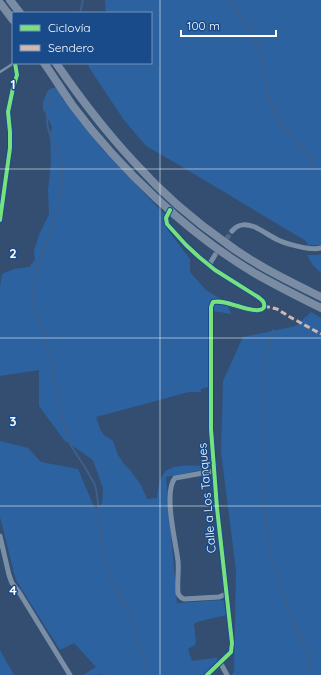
<svg xmlns="http://www.w3.org/2000/svg" width="321" height="675" viewBox="0 0 321 675" font-family="Quicksand,sans-serif">
	<style>
		.green { fill: #2d62a1 }
		.lines { fill: none; stroke-linecap: round; stroke-linejoin: round }
		.stream { stroke: #3c5f8c; stroke-width: 2 }
		.minor-tunnel { stroke: #526985; stroke-width: 5; stroke-dasharray: 5 2.5; stroke-linecap: butt }
		.service { stroke: #7a8ea6; stroke-width: 2.5 }
		.minor { stroke: #7a8ea6; stroke-width: 5 }
		.trunk { stroke: #7a8ca4; stroke-width: 8 }
		.quiet { stroke: #d1b7ad; stroke-width: 3; stroke-dasharray: 6 3; stroke-linecap: butt }
		.cycleway-casing { stroke: #194b8a; stroke-width: 6 }
		.cycleway { stroke: #77e17e; stroke-width: 4 }
		.grid { fill: none; stroke: #fff; stroke-width: 1; stroke-opacity: 0.55 }
		.labels { text-anchor: middle; stroke-width: 3; stroke-linejoin: round; paint-order: stroke }
		.street-label { font-size: 12px; fill: #fff; stroke: #194b8a }
		.grid-label { font-size: 13px; text-anchor: middle; font-weight: bold; fill: #fff; stroke: #194b8a; stroke-width: 3; stroke-linejoin: round; paint-order: stroke }
	</style>
	<rect width="100%" height="100%" fill="#334e70"/>
	<!-- green -->
	<path class="green" d="M105,0H321V245H308L306,241L179,165L146,146L124,120L88,66L90,63H151V13H106Z
		M52,88H56L63,100L75,114L77,109L101,148L169,219L167,229L190,259V272L206,290L227,303L231,314L208,310V387L201,389V392H189L96,417L100,429L104,435L113,441L118,455L124,464L130,470L141,485L147,499L157,498C158,490 159,479 164,473C171,463 197,466 208,466L211,468L166,477L177,603L222,600L224,601L226,615L197,622L194,624L196,641L195,645L188,649L192,661L214,658H217V661L203,675H103L102,674L94,675H83L96,667L74,643L60,650L16,580L14,573L0,517V441L28,448L41,462L78,469L94,507L98,508L102,503L103,489L93,460L64,440L39,406V370L0,376V287L2,274L14,269L29,267L35,260L34,251L39,235L49,214L48,190L51,162L50,136L52,127L46,114L43,110V102L48,90Z
		M321,254V273L312,264L307,255H318Z
		M311,312L321,318V675H232L234,671L236,570L221,452L223,381L243,337L296,326Z
		M0,650L14,675H0Z"/>
	<g class="lines">
		<!-- stream -->
		<path class="stream" d="M228,0L251,30L263,61L268,98L278,121L297,141L310,157L311,169
			M80,13L83,0
			M50,93C47,107 45,119 49,132C54,149 63,156 63,175C62,214 40,249 34,287C31,306 38,318 44,334C46,343 49,352 51,361C56,386 60,411 67,435L70,444L86,469L95,485L97,494L102,542L108,570L111,579L129,613L149,675
			M273,330L264,360L265,389L262,482L269,548L288,610L308,654L312,675"/>
		<!-- minor-tunnel -->
		<path class="minor-tunnel" d="M218,251L232,231"/>
		<!-- service -->
		<path class="service" d="M0,72L14,63"/>
		<!-- minor -->
		<path class="minor" d="M170,210L166,218L167,224L186,245L199,257L215,270L258,297C260,299 264,300 264,304C265,307 263,310 259,310C246,312 227,299 213,302L211,307V429L217,508L232,643L231,652L207,675
			M0,220L10,148V132L8,112L13,88L17,75L15,63
			M232,231C239,223 246,224 255,227C263,231 270,236 278,240C287,244 311,251 321,248
			M209,265L215,255
			M214,471L175,478C163,492 176,543 178,561C179,571 177,582 178,593C179,596 181,598 184,599L219,597L226,594
			M0,536L9,575L12,583L19,592L70,675
			M220,662L227,675"/>
		<!-- trunk -->
		<path class="trunk" d="M10,0L20,13
			M0,3L13,20
			M44,63C54,77 63,92 73,106C120,169 188,234 256,274C277,286 299,297 321,308
			M56,63C80,98 106,132 135,163C162,193 193,220 226,243C255,265 289,281 321,297"/>
		<!-- quiet -->
		<path class="quiet" d="M264,306L277,309L290,317L321,334"/>
		<!-- cycleway casing -->
		<g class="cycleway-casing">
			<path id="cycleway" d="M170,210L166,218L167,224L186,245L199,257L215,270L258,297C260,299 264,300 264,304C265,307 263,310 259,310C246,312 227,299 213,302L211,307V429L217,508L232,643L231,652L207,675
				M0,220L10,148V132L8,112L13,88L17,75L15,63"/>
		</g>
		<!-- cycleway -->
		<use href="#cycleway" class="cycleway"/>
	</g>
	<!-- grid -->
	<path class="grid" d="M160,0V675M0,169H321M0,338H321M0,506H321"/>
	<g class="labels">
		<!-- street labels -->
		<g class="street-label">
			<text transform="translate(207 498) rotate(-95)" y="4">Calle a Los Tanques</text>
		</g>
	</g>
	<g class="grid-label">
		<text x="13" y="89">1</text>
		<text x="13" y="258">2</text>
		<text x="13" y="426">3</text>
		<text x="13" y="595">4</text>
	</g>
	<!-- legend -->
	<rect x="12" y="12" width="140" height="52" fill="#194b8a" stroke="#7593b9"/>
	<rect x="20" y="25" width="20" height="6" fill="#77e17e" stroke="#7593b9"/>
	<text x="48" y="32" font-size="12" fill="#ffffff">Ciclovía</text>
	<rect x="20" y="45" width="20" height="6" fill="#d1b7ad" stroke="#7593b9"/>
	<text x="48" y="52" font-size="12" fill="#ffffff">Sendero</text>
	<!-- scale -->
	<path d="M181 30v6h95v-6" fill="none" stroke="#ffffff" stroke-width="2"/>
	<text x="187" y="30" font-size="12" fill="#ffffff" stroke="#194b8a" stroke-width="3" paint-order="stroke">100 m</text>
</svg>
